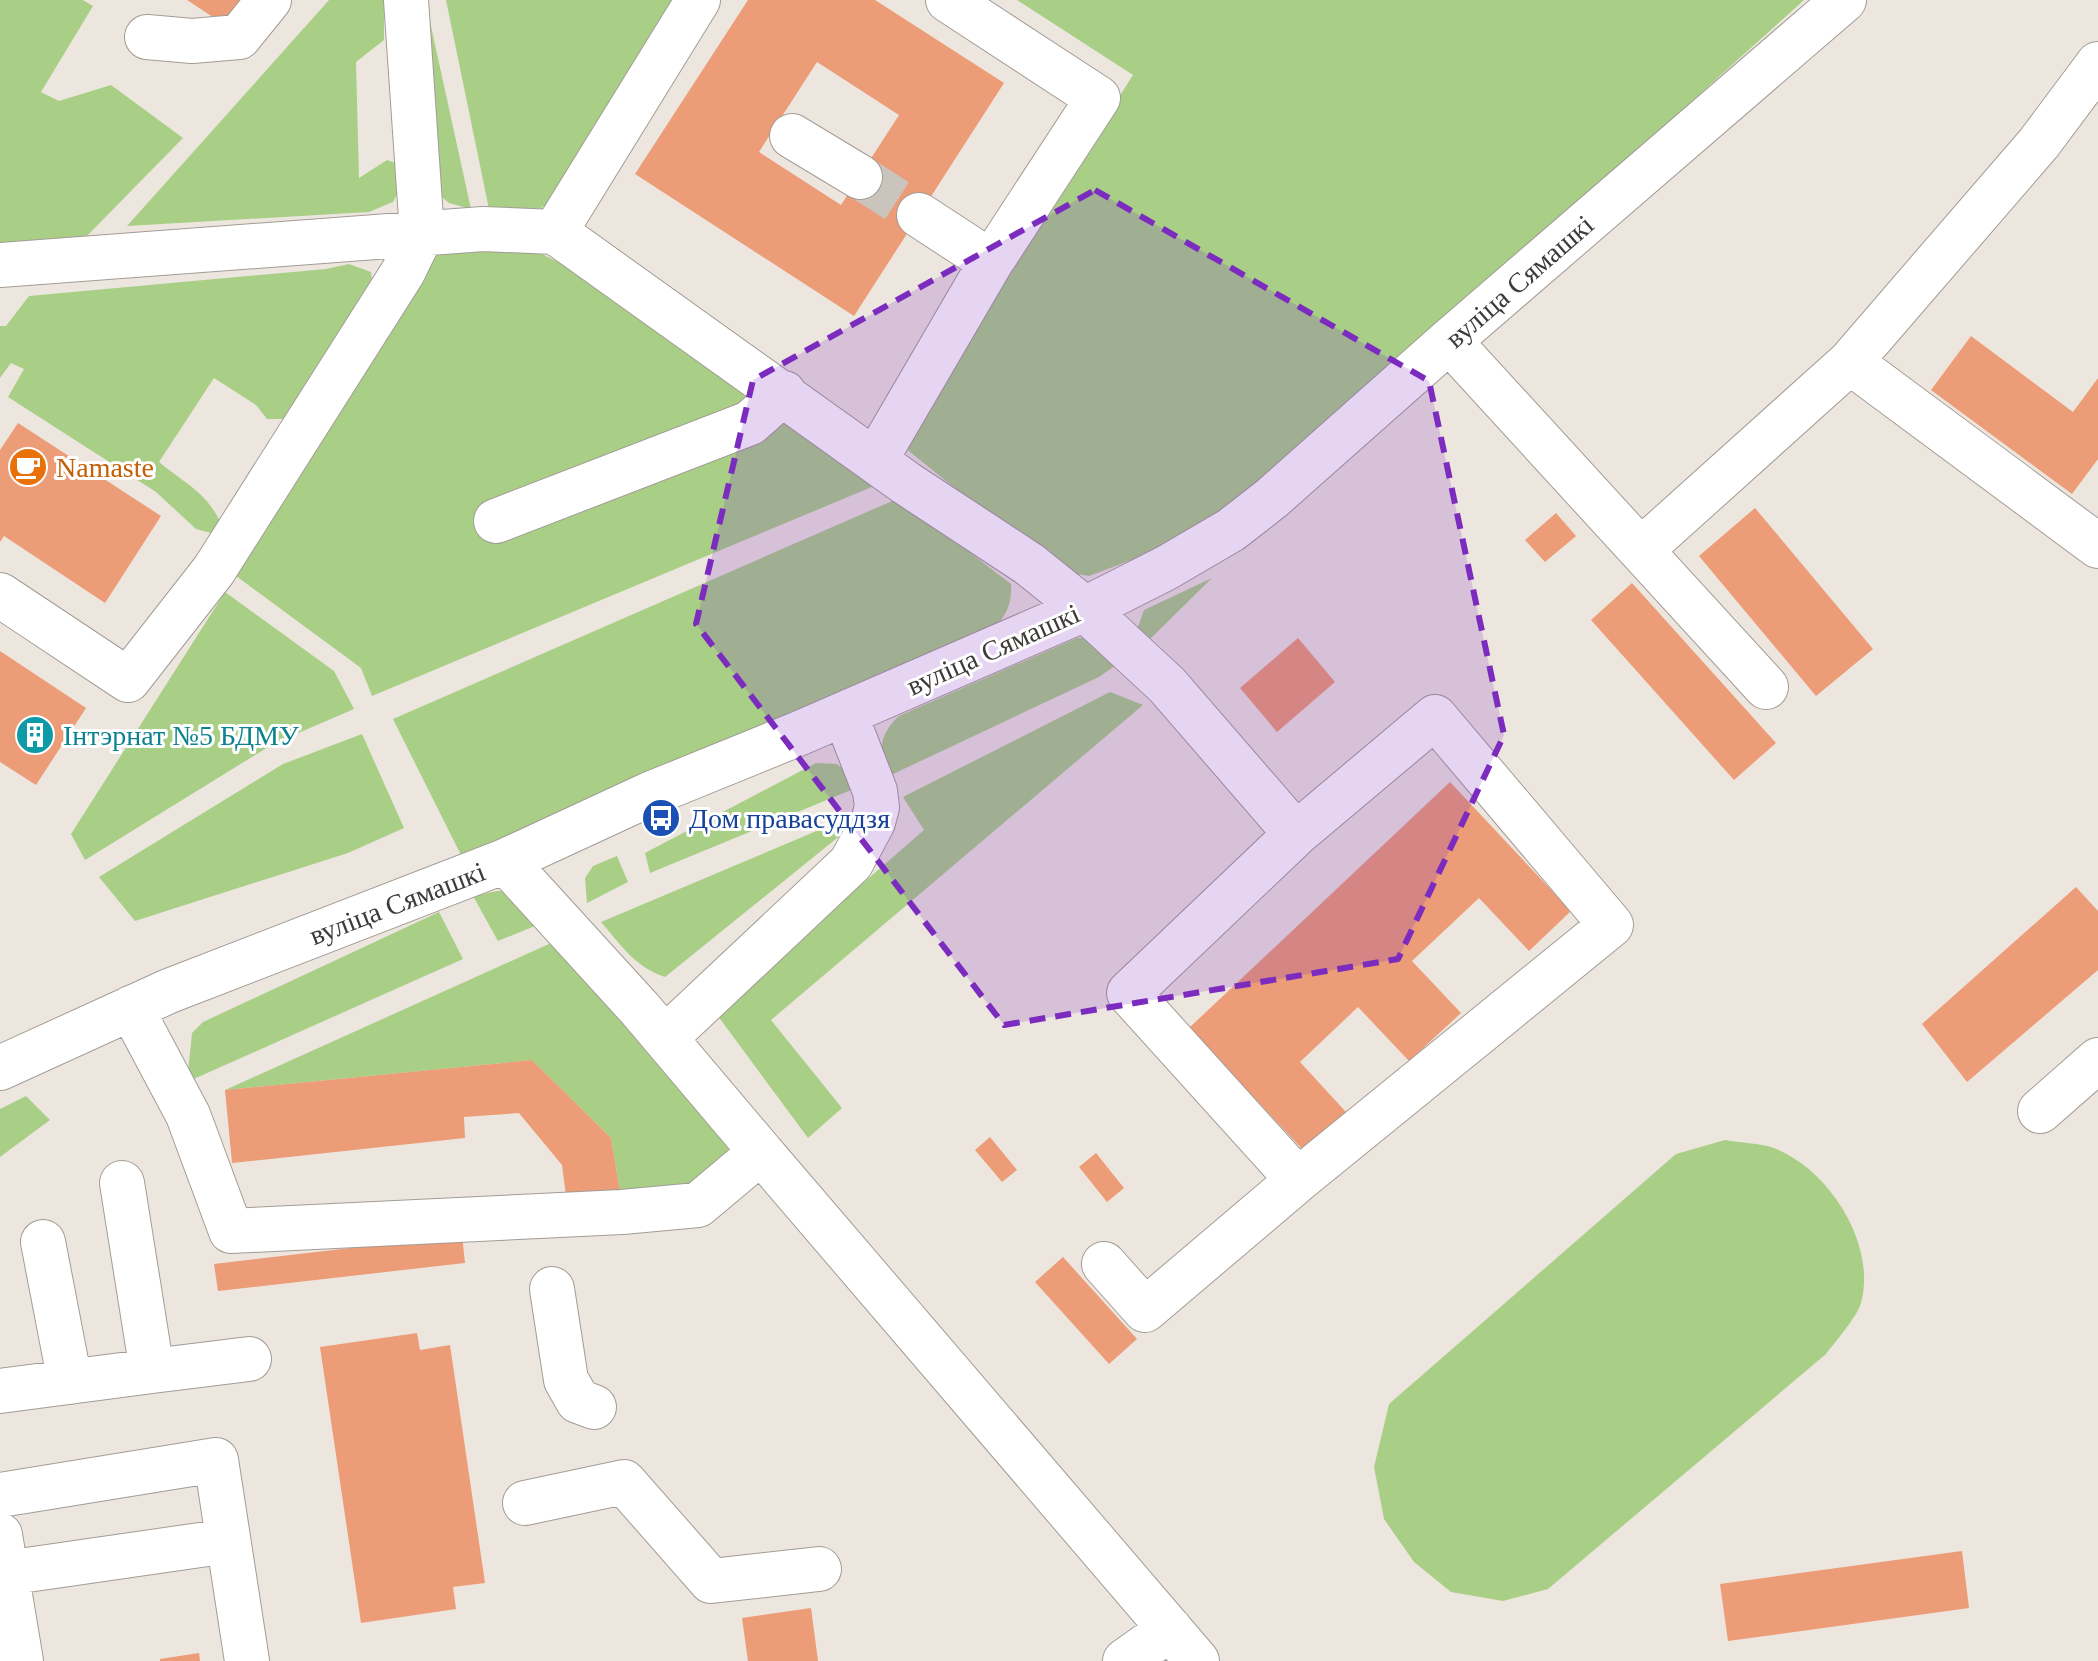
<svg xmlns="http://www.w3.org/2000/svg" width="2098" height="1661" viewBox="0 0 2098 1661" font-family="Georgia,serif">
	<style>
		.green { fill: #a9cf87 }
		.building { fill: #ec9c76; fill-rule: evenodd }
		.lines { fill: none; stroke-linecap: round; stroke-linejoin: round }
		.minor-tunnel { stroke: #cac4bd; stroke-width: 44; stroke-dasharray: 44 22; stroke-linecap: butt }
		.minor-casing { stroke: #a39c96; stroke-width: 46 }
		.minor { stroke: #fff; stroke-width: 44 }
		.marked { fill: #7b2cbf; fill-opacity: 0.2; stroke: #7b2cbf; stroke-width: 6; stroke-dasharray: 16 10; stroke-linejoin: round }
		.labels { text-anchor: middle; stroke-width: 6; stroke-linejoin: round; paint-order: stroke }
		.street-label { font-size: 28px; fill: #3d3a37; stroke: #fff }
		.food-label { font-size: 28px; fill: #c56008; stroke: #fff; text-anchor: start }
		.culture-label { font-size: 28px; fill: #0d838f; stroke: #fff; text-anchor: start }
		.transit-label { font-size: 28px; fill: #164399; stroke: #fff; text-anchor: start }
	</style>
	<rect width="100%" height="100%" fill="#ede6df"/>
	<!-- green -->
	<path class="green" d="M0,0H83L93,6L41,92L59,101L111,85L183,138L82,241L0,248Z
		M329,0H384V40L356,62L359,178L387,160L402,165L404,181L393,202L369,212L127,226Z
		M446,0H680L558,197L541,208L490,214Z
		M1017,0H1804L1257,493L1166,547L1089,576L1056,570L899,443L1133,75Z
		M427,8L471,209L449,203L437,193Z
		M445,250L536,251L558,262L612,293L874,486L372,696L361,668L236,576L426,260Z
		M349,264L371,272L373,289L307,406L283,419H267L256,405L214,378L159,462C184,483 204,490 220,521L211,533L196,529L156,492L8,397L24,369L11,363L0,378V326H6L29,296L326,269Z
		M899,498L1011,584C1012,604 1007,613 995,628L461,855L393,719Z
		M1212,578L1146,643L1137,630L1144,610Z
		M225,592L334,671L354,709L273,744L85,860L71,834Z
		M1092,637L1123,660L1099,677L891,775C875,755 880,733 899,716L1077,638Z
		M1110,692L1143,705L771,1020L842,1108L808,1138L715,1012L924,830L903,797Z
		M362,734L404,828L348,853L135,921L99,877L283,764Z
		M816,763L837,764L853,777L851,790L650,873L645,853Z
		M845,819L847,830L665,977C635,967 621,945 601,922Z
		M617,856L628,882L587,903L585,878L593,866Z
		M497,891H508L547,921L498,941L473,896Z
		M439,912L463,959L187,1082L192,1033L203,1022Z
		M560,939L733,1152L693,1186L620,1192L611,1138L532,1060L225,1090Z
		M26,1096L50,1120L0,1157V1109Z
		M1725,1140C1740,1143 1759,1143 1774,1148C1829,1169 1877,1244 1861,1303C1857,1317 1835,1342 1826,1354L1548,1589L1503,1601L1451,1592L1414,1562L1384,1519L1374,1467L1389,1404L1676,1154Z"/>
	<!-- building -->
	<path class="building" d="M187,0H245L228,27Z
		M748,0H875L1004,83L854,316L635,174ZM817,62L899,115L841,205L759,152Z
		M1971,336L2073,412L2098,378V459L2072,494L1931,390Z
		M18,423L161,516L105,603L4,536L0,542V450Z
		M1755,508L1873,649L1816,696L1699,556Z
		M1556,513L1576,536L1545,562L1525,540Z
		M1632,583L1776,743L1734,780L1591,620Z
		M1298,638L1335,682L1277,732L1240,688Z
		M0,651L86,708L36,785L0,762Z
		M1450,782L1571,911L1529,951L1479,898L1412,961L1461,1013L1409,1061L1358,1007L1300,1062L1346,1112L1304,1151L1189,1028Z
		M2076,887L2098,911V970L1967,1082L1922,1024Z
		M532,1060L611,1138L620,1192L566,1196L562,1165L519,1113L464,1117L465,1138L232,1163L225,1090Z
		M990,1137L1017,1170L1002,1182L975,1150Z
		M1096,1153L1124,1188L1107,1202L1079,1167Z
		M462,1235L465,1263L218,1291L214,1264Z
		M1063,1257L1137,1339L1109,1364L1035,1282Z
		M417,1333L420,1350L450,1345L485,1583L453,1587L456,1609L361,1623L320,1347Z
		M1962,1551L1969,1608L1728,1641L1720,1584Z
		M811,1608L818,1661H748L742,1618Z
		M199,1653L200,1661H160V1659Z"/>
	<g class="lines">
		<!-- minor-tunnel -->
		<path class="minor-tunnel" d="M860,177L919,215"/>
		<!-- minor casing -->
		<g class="minor-casing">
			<path id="minor" d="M698,0L555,232L906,483L1029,564L1085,609L1167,685L1296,834L1435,717L1611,925L1298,1180L1129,993L1296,834
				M147,37L192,41L239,37L269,0
				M2098,64L2039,143L1850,362L2098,546
				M792,136L860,177
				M919,215L991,262
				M0,265L483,229L555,232
				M1449,341L1766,687
				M876,459L991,262L1098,98L948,0
				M496,521L750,423L784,393
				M1641,550L1850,362
				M0,595L128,680L214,570L403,272L422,233L406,0
				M131,1008L188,1115L231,1231L622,1212L698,1205L761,1152L640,1009L505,861
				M665,1038L851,863L873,822L877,807L875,791L845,714
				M0,1068L169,991L505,861L650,794L800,733L1085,609L1166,568L1231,530L1272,498L1449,341L1844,0
				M2040,1111L2098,1060
				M761,1152L1197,1661
				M43,1242L70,1382
				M1104,1264L1145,1310L1298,1180
				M552,1289L566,1380L578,1401L594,1407
				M152,1371L249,1359
				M0,1391L152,1371L122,1183
				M0,1495L216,1460L247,1661
				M525,1503L624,1482L711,1581L819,1569
				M0,1535L21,1661
				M6,1573L228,1541
				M1125,1661L1170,1629"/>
		</g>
		<!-- minor -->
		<use href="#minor" class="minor"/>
	</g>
	<!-- marked area -->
	<path class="marked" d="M1095,190L1429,381L1504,735L1398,959L1004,1025L696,624L753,380Z"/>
	<!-- icons -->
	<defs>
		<g id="cafe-disc" transform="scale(2)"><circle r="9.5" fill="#e8710a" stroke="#fff"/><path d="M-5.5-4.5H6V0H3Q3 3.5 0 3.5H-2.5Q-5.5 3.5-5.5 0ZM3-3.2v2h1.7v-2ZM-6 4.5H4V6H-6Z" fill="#fff"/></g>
		<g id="building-disc" transform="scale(2)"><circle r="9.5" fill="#0f9aa8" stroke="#fff"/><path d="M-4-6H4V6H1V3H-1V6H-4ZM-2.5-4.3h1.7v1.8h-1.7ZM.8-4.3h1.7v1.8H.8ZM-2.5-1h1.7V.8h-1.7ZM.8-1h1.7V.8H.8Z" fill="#fff"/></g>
		<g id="bus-disc" transform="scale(2)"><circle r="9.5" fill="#1a4fb4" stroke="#fff"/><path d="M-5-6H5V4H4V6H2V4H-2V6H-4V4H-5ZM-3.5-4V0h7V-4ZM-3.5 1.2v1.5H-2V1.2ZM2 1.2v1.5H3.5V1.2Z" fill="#fff"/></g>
	</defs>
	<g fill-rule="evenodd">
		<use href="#cafe-disc" x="28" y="467"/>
		<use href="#building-disc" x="35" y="735"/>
		<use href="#bus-disc" x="661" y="818"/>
	</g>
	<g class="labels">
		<!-- street labels -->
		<g class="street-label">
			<text transform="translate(1519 281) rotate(-41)" y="10">вуліца Сямашкі</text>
			<text transform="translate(993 649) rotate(-24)" y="10">вуліца Сямашкі</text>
			<text transform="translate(397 903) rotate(-21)" y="10">вуліца Сямашкі</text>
		</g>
		<!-- food labels -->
		<g class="food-label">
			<text x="56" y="477">Namaste</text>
		</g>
		<!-- culture labels -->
		<g class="culture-label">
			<text x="63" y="745">Інтэрнат №5 БДМУ</text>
		</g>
		<!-- transit labels -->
		<g class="transit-label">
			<text x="689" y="828">Дом правасуддзя</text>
		</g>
	</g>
</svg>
